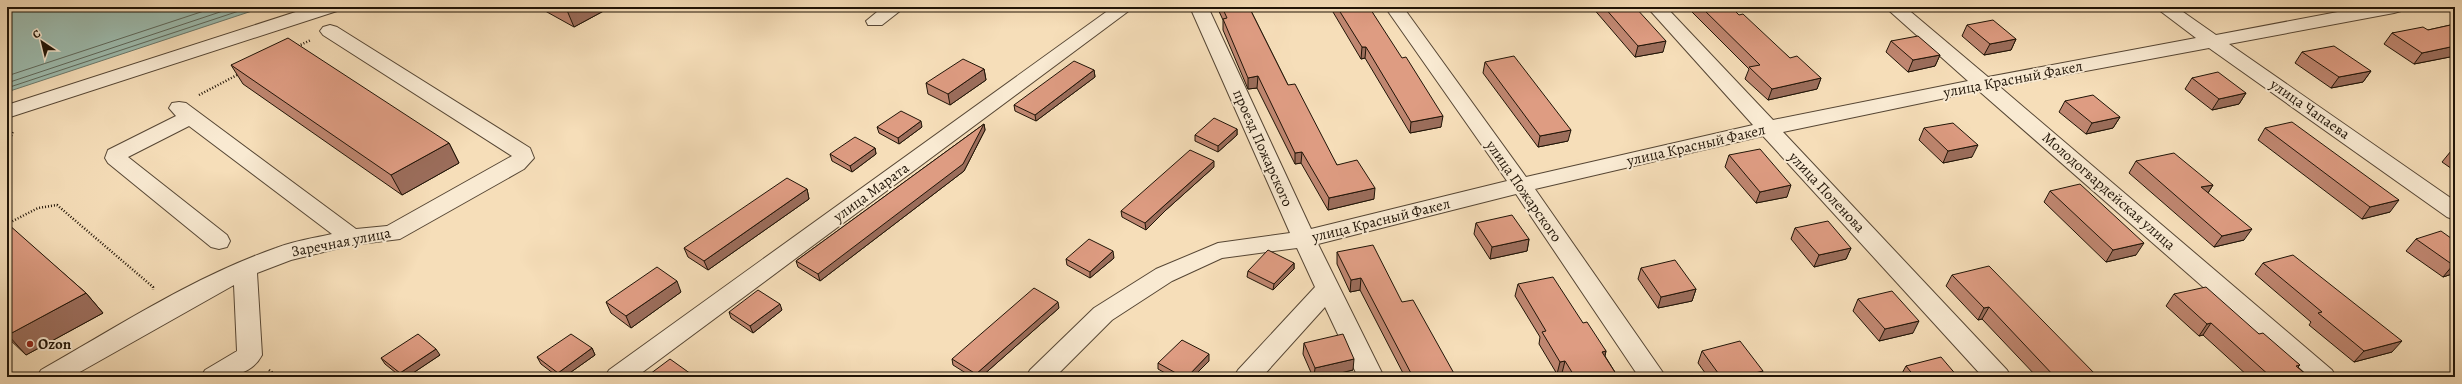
<svg xmlns="http://www.w3.org/2000/svg" width="2462" height="384" viewBox="0 0 2462 384" font-family="Alegreya,serif">
	<style>
		.water { fill: #9dbcaf; stroke: #6b796c }
		.lines { fill: none; stroke-linecap: round; stroke-linejoin: round }
		.shore { stroke: #5e685b; stroke-width: 1 }
		.minor-casing { stroke: #564634; stroke-width: 2 }
		.path { stroke: #201407; stroke-width: 2.5; stroke-dasharray: 1 2; stroke-linecap: butt }
		.minor { fill: #f9ead2; fill-rule: evenodd }
		.wall { fill: #bf8670; stroke: #201407 }
		.shaded-wall { fill: #9b6d5b; stroke: #201407 }
		.building { fill: #de9c82; stroke: #201407 }
		.poi-dot { fill: #8f2418; stroke: #f9ead2; stroke-width: 1.5 }
		.labels { text-anchor: middle; stroke-width: 4; stroke-linejoin: round; paint-order: stroke }
		.street-label { font-size: 15px; fill: #201407; stroke: #f9ead2 }
		.poi-label { font-size: 15px; font-weight: bold; fill: #201407; stroke: #f9ead2; text-anchor: start }
	</style>
	<rect width="100%" height="100%" fill="#f6deb9"/>
	<filter id="stains"><feTurbulence type="fractalNoise" baseFrequency=".005" numOctaves="4"/><feColorMatrix values="0 0 0 0 .2 0 0 0 0 .09 0 0 0 0 .02 0 0 0 .5 -.17"/></filter>
	<radialGradient id="worn" r=".72"><stop offset=".6" stop-color="#630" stop-opacity="0"/><stop offset="1" stop-color="#630" stop-opacity=".3"/></radialGradient>
	<!-- water -->
	<path class="water" d="M7,7H264L7,92Z"/>
	<g class="lines">
		<!-- shore -->
		<path class="shore" d="M7,76L216,7
			M7,83L235,7
			M7,88L251,7"/>
		<!-- minor casing -->
		<g class="minor-casing">
			<path id="minor" d="M311,7H339L337,11L7,118V105Z
				M883,7H905L882,25H868L866,21Z
				M1113,7H1134L636,377H605L609,370Z
				M1190,7H1208L1311,229L1507,181L1385,7H1403L1526,177L1753,125L1647,7H1666L1773,120L1968,81L1885,7H1905L1988,77L2196,38L2155,7H2176L2216,35L2364,7H2403L2401,11L2394,13L2229,44L2455,201V220L2447,217L2209,48L2000,87L2332,370L2336,377H2306L1979,91L1783,132L2007,370L2011,377H1983L1763,136L1535,189L1666,377H1639L1516,194L1318,244L1384,377H1358L1325,307L1262,377H1234L1238,370L1315,287L1297,248L1222,258L1172,281L1112,320L1055,377H1026L1030,370L1094,308L1156,269L1218,243L1290,233Z
				M330,25L337,27L530,148L534,158L524,169L400,239L352,245L291,260L257,273L262,355C250,378 224,377 201,377L205,370L237,351L234,285L71,377H37L41,370C117,327 193,277 276,248C294,241 314,238 332,234L189,126L128,157L227,235L230,241L227,247L219,249L211,247L108,163L105,158L108,150L176,116L169,108L172,103L179,102L186,103L356,229L387,226L512,156L323,35L320,31L323,27Z"/>
		</g>
		<!-- path -->
		<path class="path" d="M298,46L311,40
			M199,95L239,74
			M7,147L13,131
			M7,224L38,208L57,205L153,287V290
			M269,370L278,377"/>
		<!-- minor -->
		<use href="#minor" class="minor"/>
	</g>
	<!-- wall -->
	<path class="wall" d="M538,7H611L574,27Z
		M1217,7H1249L1288,85L1337,165L1374,199L1328,210L1301,163L1295,164L1257,88L1248,89L1223,30V20Z
		M1330,7H1369L1441,127L1410,133L1365,58L1361,59Z
		M1592,7H1635L1663,52L1635,57Z
		M1687,7H1731L1739,15L1790,58L1821,78L1817,89L1768,100L1745,79L1749,69Z
		M2455,24V56L2414,64L2384,44L2392,33L2428,30Z
		M1967,25L2016,39L2011,50L1984,55L1962,36Z
		M1891,41L1940,55L1935,66L1908,72L1886,52Z
		M2302,52L2371,71L2363,82L2331,88L2295,63Z
		M1485,62L1568,141L1538,147L1483,73Z
		M231,65L449,143L459,163L402,195L243,84Z
		M984,69L986,80L950,105L928,94L926,83Z
		M1094,70L1095,77L1036,121L1015,111L1014,105Z
		M2192,78L2246,93L2239,104L2212,110L2185,89Z
		M2065,101L2120,117L2113,128L2086,134L2059,112Z
		M984,124L985,130L964,171L820,281L798,267L796,261Z
		M877,127H922L899,144L879,133Z
		M1924,128L1972,157L1943,163L1919,140Z
		M2265,128L2390,212L2362,219L2258,140Z
		M1237,129V135L1218,152L1195,141V135Z
		M875,148L876,154L852,172L832,161L830,154Z
		M2455,150V171L2442,162L2451,151Z
		M1729,155L1787,197L1756,203L1725,167Z
		M2136,161L2213,185L2208,193L2244,240L2214,247L2129,173Z
		M1214,167L1166,210L1146,230L1122,217L1121,211Z
		M807,189L809,199L708,270L688,257L684,248Z
		M2050,191L2136,255L2106,262L2044,202Z
		M1476,223L1529,239L1527,251L1490,259L1474,234Z
		M7,224L86,293L103,313L26,355L7,337Z
		M1795,228L1851,248L1846,259L1814,267L1791,239Z
		M2416,239L2455,241V273L2443,277L2406,251Z
		M1337,252L1402,302L1456,377H1405L1360,290L1350,292L1337,264Z
		M1114,258L1090,278L1067,265L1066,259Z
		M1294,263V269L1273,290L1247,277L1248,271Z
		M2263,263L2392,352L2354,362L2309,325L2311,322L2255,274Z
		M1641,268L1696,289L1692,301L1658,308L1638,279Z
		M1952,275L2098,377H2037L1982,319L1978,320L1946,286Z
		M1518,284L1583,323L1606,351L1605,356L1618,377H1565L1562,373L1557,374L1539,344L1540,337L1515,296Z
		M681,292L631,328L611,313L606,302Z
		M2174,294L2259,334L2300,365L2298,367L2309,377H2249L2203,335L2199,336L2166,306Z
		M1858,299L1913,333L1879,341L1853,311Z
		M1059,308L981,377H972L953,365L952,359Z
		M782,310L753,333L731,318L729,312Z
		M1304,343L1353,370L1324,377H1313L1303,354Z
		M592,348L595,355L564,377H558L541,364L537,357Z
		M1702,351L1761,377H1708L1698,363Z
		M440,355L407,377H401L385,364L381,358Z
		M1209,361L1193,377H1172L1158,369V363Z
		M1906,366L1958,377H1900Z"/>
	<!-- shaded-wall -->
	<path class="shaded-wall" d="M568,7H611L574,27L566,8Z
		M2016,39L2011,50L1984,55L1990,44Z
		M1666,41L1663,52L1635,57L1638,46Z
		M2455,46V56L2414,64L2422,53Z
		M1362,47H1366L1365,58L1361,59Z
		M1940,55L1935,66L1908,72L1913,60Z
		M984,69L986,80L950,105L948,94Z
		M1094,70L1095,77L1036,121L1035,115Z
		M2371,71L2363,82L2331,88L2339,77Z
		M1258,76L1257,88L1248,89V78Z
		M1821,78L1817,89L1768,100L1772,89Z
		M2246,93L2239,104L2212,110L2219,99Z
		M1443,116L1441,127L1410,133L1411,122Z
		M2120,117L2113,128L2086,134L2092,123Z
		M921,121L922,127L899,144L898,138Z
		M984,124L985,130L964,171L820,281L818,274Z
		M1237,129V135L1218,152V146Z
		M1571,130L1568,141L1538,147L1540,136Z
		M449,143L459,163L402,195L391,175Z
		M1978,145L1972,157L1943,163L1948,151Z
		M875,148L876,154L852,172L850,166Z
		M1302,152L1301,163L1295,164V153Z
		M1214,161V167L1166,210L1146,230L1145,223L1166,204Z
		M1791,185L1787,197L1756,203L1760,192Z
		M2213,185L2206,196L2201,187Z
		M1375,188L1374,199L1328,210L1329,198Z
		M807,189L809,199L708,270L704,261Z
		M2399,200L2390,212L2362,219L2370,207Z
		M2252,229L2244,240L2214,247L2222,236Z
		M1529,239L1527,251L1490,259L1492,247Z
		M2144,243L2136,255L2106,262L2113,250Z
		M1851,248L1846,259L1814,267L1819,255Z
		M1113,251L1114,258L1090,278V272Z
		M1294,263V269L1273,290L1274,284Z
		M2453,265H2455V273L2443,277Z
		M1361,278L1360,290L1350,292L1351,280Z
		M677,281L681,292L631,328L626,316Z
		M1696,289L1692,301L1658,308L1661,297Z
		M86,293L103,313L26,355L8,335Z
		M1058,302L1059,308L981,377H977L976,374Z
		M780,304L782,310L753,333L750,326Z
		M1989,307L1982,319L1978,320L1984,308Z
		M1919,321L1913,333L1879,341L1885,329Z
		M2211,323L2203,335L2199,336L2207,324Z
		M2402,341L2392,352L2354,362L2364,351Z
		M592,348L595,355L564,377H560L558,373Z
		M436,349L440,355L407,377H403L400,373Z
		M1606,351L1603,363L1602,352Z
		M1209,354V361L1193,377H1187Z
		M1354,359L1353,370L1324,377H1314L1315,368Z
		M1565,361L1562,373L1557,374L1560,362Z
		M1763,371L1761,377H1739Z
		M691,374L692,377H688Z"/>
	<!-- building -->
	<path class="building" d="M1222,7H1249L1288,85L1295,84L1337,165L1357,160L1375,188L1329,198L1302,152L1295,153L1258,76L1248,78L1223,19L1227,18Z
		M1337,7H1369L1402,58L1406,57L1443,116L1411,122L1366,47H1362Z
		M1604,7H1635L1666,41L1638,46Z
		M1701,7H1731L1739,15L1743,14L1790,58L1797,56L1821,78L1772,89L1749,67L1760,65Z
		M1993,20L2016,39L1990,44L1967,25Z
		M2455,24V46L2422,53L2392,33L2423,27L2428,30Z
		M1918,36L1940,55L1913,60L1891,41Z
		M288,38L449,143L391,175L231,65Z
		M2334,46L2371,71L2339,77L2302,52Z
		M1514,56L1571,130L1540,136L1485,62Z
		M963,59L984,69L948,94L926,83Z
		M1074,61L1094,70L1035,115L1014,105Z
		M2218,72L2246,93L2219,99L2192,78Z
		M2093,95L2120,117L2092,123L2065,101Z
		M901,111L921,121L898,138L877,127Z
		M1214,118L1237,129L1218,146L1195,135Z
		M2292,122L2399,200L2370,207L2265,128Z
		M1953,123L1978,145L1948,151L1924,128Z
		M984,124L963,164L818,274L796,261Z
		M855,137L875,148L850,166L830,154Z
		M1760,149L1791,185L1760,192L1729,155Z
		M1190,150L1214,161L1166,204L1145,223L1121,211Z
		M2455,150V154L2451,151Z
		M2174,153L2213,185L2201,187L2252,229L2222,236L2136,161Z
		M787,178L807,189L704,261L684,248Z
		M2080,184L2144,243L2113,250L2050,191Z
		M1512,215L1529,239L1492,247L1476,223Z
		M1828,221L1851,248L1819,255L1795,228Z
		M7,224H8L86,293L8,335L7,334Z
		M2441,231L2455,241V265H2453L2416,239Z
		M1089,239L1113,251L1090,272L1066,259Z
		M1373,245L1402,302L1413,300L1456,377H1413L1361,278L1351,280L1337,252Z
		M1268,250L1294,263L1274,284L1248,271Z
		M2293,255L2402,341L2364,351L2318,313L2322,312L2263,263Z
		M1675,260L1696,289L1661,297L1641,268Z
		M1989,266L2098,377H2055L1989,307L1984,308L1952,275Z
		M657,267L677,281L626,316L606,302Z
		M1553,277L1583,323L1587,322L1606,351L1602,352L1618,377H1575L1565,361L1560,362L1542,332L1546,331L1518,284Z
		M2206,287L2259,334L2263,333L2300,365L2296,366L2309,377H2271L2211,323L2207,324L2174,294Z
		M1034,288L1058,302L976,374L952,359Z
		M758,290L780,304L750,326L729,312Z
		M1892,291L1919,321L1885,329L1858,299Z
		M418,334L436,349L400,373L381,358Z
		M571,334L592,348L558,373L537,357Z
		M1343,334L1354,359L1315,368L1304,343Z
		M1182,340L1209,354L1187,377H1183L1158,363Z
		M1740,341L1763,371L1739,377H1721L1702,351Z
		M1941,357L1958,377H1915L1906,366Z
		M670,359L691,374L688,377H646Z"/>
	<!-- markers -->
	<circle class="poi-dot" cx="30" cy="344" r="4"/>
	<g class="labels">
		<!-- street labels -->
		<g class="street-label">
			<text transform="translate(2013 79) rotate(-11)" y="5">улица Красный Факел</text>
			<text transform="translate(2310 109) rotate(35)" y="5">улица Чапаева</text>
			<text transform="translate(1696 145) rotate(-13)" y="5">улица Красный Факел</text>
			<text transform="translate(1263 148) rotate(66)" y="5">проезд Пожарского</text>
			<text transform="translate(1524 191) rotate(55)" y="5">улица Пожарского</text>
			<text transform="translate(2109 191) rotate(41)" y="5">Молодогвардейская улица</text>
			<text transform="translate(871 192) rotate(-36)" y="5">улица Марата</text>
			<text transform="translate(1827 192) rotate(47)" y="5">улица Поленова</text>
			<text transform="translate(1381 220) rotate(-14)" y="5">улица Красный Факел</text>
			<text transform="translate(341 242) rotate(-11)" y="5">Заречная улица</text>
		</g>
		<!-- poi labels -->
		<g class="poi-label">
			<text x="38" y="349">Ozon</text>
		</g>
	</g>
	<!-- margin -->
	<rect width="2462" height="384" fill="none" stroke="#f6deb9" stroke-width="24"/>
	<rect x="8" y="8" width="2446" height="368" fill="none" stroke="#201407" stroke-width="2"/>
	<rect x="12" y="12" width="2438" height="360" fill="none" stroke="#201407"/>
	<!-- north arrow -->
	<g transform="translate(42 42) rotate(325)" stroke="#f9ead2" stroke-width="3" paint-order="stroke">
	<path d="M0-3L7 15L0 10L-7 15Z" fill="#201407"/>
	<text y="-6" font-size="11" font-weight="bold" text-anchor="middle" fill="#201407">С</text>
	</g>
	<rect width="100%" height="100%" filter="url(#stains)"/>
	<rect width="100%" height="100%" fill="url(#worn)"/>
</svg>
